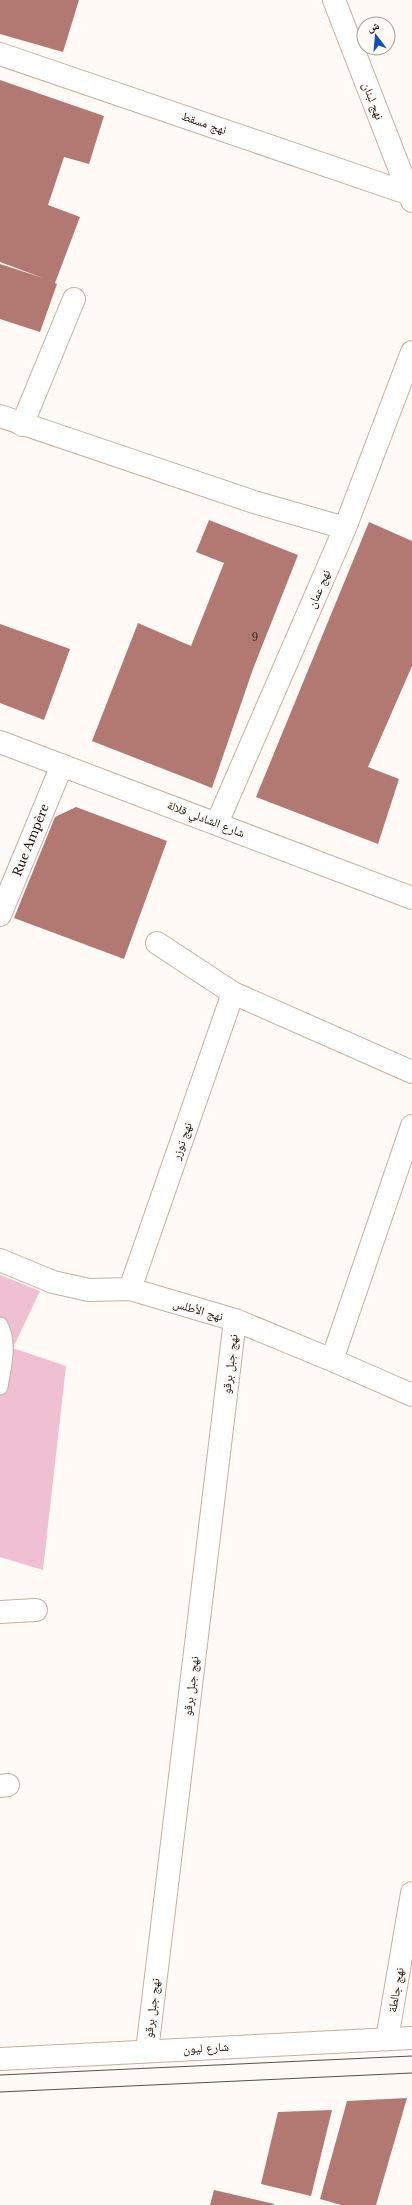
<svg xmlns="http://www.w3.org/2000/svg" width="412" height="2205" viewBox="0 0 412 2205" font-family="'Libre Baskerville','Noto Naskh Arabic',serif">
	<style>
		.green { fill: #efc0d1 }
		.building { fill: #b27872 }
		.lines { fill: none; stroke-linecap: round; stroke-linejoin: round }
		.lane-casing { stroke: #c6af9e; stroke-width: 17 }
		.street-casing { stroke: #c6af9e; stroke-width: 24 }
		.secondary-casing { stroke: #c6af9e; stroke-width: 24 }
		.lane { stroke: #fff; stroke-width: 15 }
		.street { stroke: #fff; stroke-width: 22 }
		.secondary { stroke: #fff; stroke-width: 22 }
		.tram { stroke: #58514b; stroke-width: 1 }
		.labels { text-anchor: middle; stroke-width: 4; stroke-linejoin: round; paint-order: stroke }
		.number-label { font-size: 10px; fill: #3f2b25 }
		.street-label { font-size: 12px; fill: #19110b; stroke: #fffaf6 }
	</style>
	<rect width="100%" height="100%" fill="#fffaf6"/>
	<!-- green -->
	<path class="green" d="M0,1275L40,1291L13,1348L66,1366L43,1570L0,1557Z"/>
	<!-- building -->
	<path class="building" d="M0,0H79L63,52L0,34Z
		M0,80L104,116L89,164L64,157L48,205L80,217L55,283L57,284L40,332L0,319V264L43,278L0,262Z
		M209,520L298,555L253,669L212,788L92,741L138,623L191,646L224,563L196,552Z
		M369,522L412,541V666L368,767L399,779L378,844L256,797Z
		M0,624L70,649L44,720L0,703Z
		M76,807L167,841L124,959L14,918L55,817Z
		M407,2098L376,2205H341L320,2199L347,2101Z
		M332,2110L311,2196L261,2184L278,2112Z
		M214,2190L274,2204V2205H210Z"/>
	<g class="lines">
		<!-- lane casing -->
		<g class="lane-casing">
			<path id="lane" d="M0,1325C10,1343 3,1368 0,1387"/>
		</g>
		<!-- street casing -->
		<g class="street-casing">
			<path id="street" d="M334,0L412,201
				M0,54L407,193
				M0,416L254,502L345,528
				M22,425L74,299
				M217,823L345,528L412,352
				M0,915L62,765
				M157,943L233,993L412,1072
				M0,1260L53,1282L89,1290L130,1289L235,1320L332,1360L412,1395
				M130,1289L233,993
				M332,1360L412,1126
				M0,1612L36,1610
				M0,1786L8,1785
				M387,2039L412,1893
				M147,2051L235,1320"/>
		</g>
		<!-- secondary casing -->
		<g class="secondary-casing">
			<path id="secondary" d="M0,742L412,898
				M0,2059L412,2038"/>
		</g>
		<!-- lane -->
		<use href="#lane" class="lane"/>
		<!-- street -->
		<use href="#street" class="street"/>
		<!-- secondary -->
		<use href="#secondary" class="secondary"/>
		<!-- tram -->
		<path class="tram" d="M0,2075L412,2056
			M0,2092L412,2073"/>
	</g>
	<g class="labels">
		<!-- number labels -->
		<g class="number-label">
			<text x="255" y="641">9</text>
		</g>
		<!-- street labels -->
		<g class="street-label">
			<text transform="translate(373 101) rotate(69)" y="4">نهج لبنان</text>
			<text transform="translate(204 123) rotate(19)" y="4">نهج مسقط</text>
			<text transform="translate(319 589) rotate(-67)" y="4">نهج عمان</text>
			<text transform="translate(206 819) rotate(21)" y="4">شارع الشادلي قلالة</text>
			<text transform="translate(31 840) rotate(-68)" y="4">Rue Ampère</text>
			<text transform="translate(182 1141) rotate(-71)" y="4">نهج توزر</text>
			<text transform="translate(198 1310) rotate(16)" y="4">نهج الأطلس</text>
			<text transform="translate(230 1364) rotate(-83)" y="4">نهج جبل برقو</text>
			<text transform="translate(191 1686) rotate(-83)" y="4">نهج جبل برقو</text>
			<text transform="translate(396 1990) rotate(-80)" y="4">نهج جالطة</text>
			<text transform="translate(152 2008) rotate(-83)" y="4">نهج جبل برقو</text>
			<text transform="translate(206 2048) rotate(-3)" y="4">شارع ليون</text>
		</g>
	</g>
	<!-- north arrow -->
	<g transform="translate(376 36) rotate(344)"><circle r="19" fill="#fffaf6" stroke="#a39d98"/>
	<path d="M0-3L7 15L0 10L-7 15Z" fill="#104eb9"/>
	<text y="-6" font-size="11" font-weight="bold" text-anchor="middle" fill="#19110b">ش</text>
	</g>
</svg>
